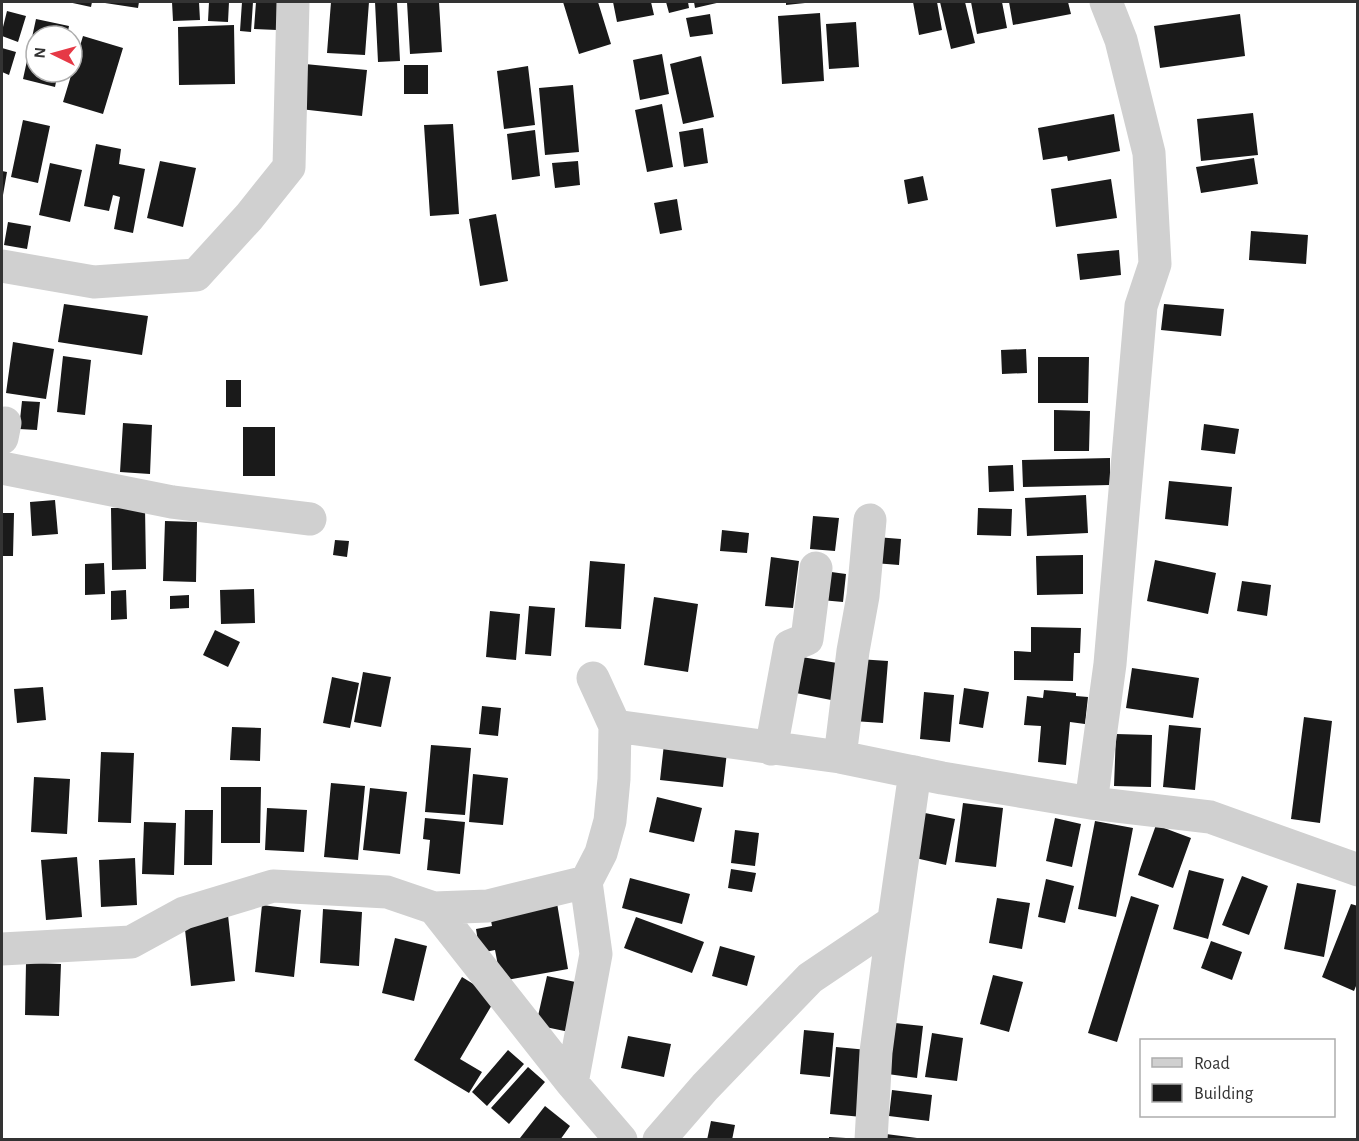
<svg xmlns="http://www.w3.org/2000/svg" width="1359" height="1141" viewBox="0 0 1359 1141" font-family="'Alegreya Sans',sans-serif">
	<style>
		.building { fill: #1a1a1a }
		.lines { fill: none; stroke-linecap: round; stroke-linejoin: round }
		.minor { stroke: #d0d0d0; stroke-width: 33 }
	</style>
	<rect width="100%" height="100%" fill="#fff"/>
	<!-- building -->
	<path class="building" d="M68,2H92L91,7Z
		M105,2H139L138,8L105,3Z
		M172,2H199L200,20L173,21Z
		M209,2H229L228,22L208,21Z
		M242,2H253L251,32L240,31Z
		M256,2H279L277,30L254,29Z
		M331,2H369L365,55L327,53Z
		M375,2H397L400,61L378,62Z
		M407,2H439L442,52L410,54Z
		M563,2H598L611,44L579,54Z
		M613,2H651L654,15L617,22Z
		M666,2H688L689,8L669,13Z
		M694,2H721L695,8Z
		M786,2H805V3L786,5Z
		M913,2H937L942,30L919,35Z
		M940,2H965L975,43L951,49Z
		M971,2H1002L1007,28L977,34Z
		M1009,2H1068L1071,14L1013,25Z
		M7,11L26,16L18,42L2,36V31Z
		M820,13L824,81L782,84L778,16Z
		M710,14L713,34L690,37L686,18Z
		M1240,14L1245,56L1160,68L1154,26Z
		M36,19L69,26L67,36H36V72H58L55,87L23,79Z
		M856,22L859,67L829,69L826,24Z
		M234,25L235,84L179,85L178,27Z
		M83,36L123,48L103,114L63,102Z
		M2,48L16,52L9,75L2,72Z
		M662,54L669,94L640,100L633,60Z
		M701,56L714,117L683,124L670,64Z
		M305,64L367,70L362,116L300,109Z
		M404,65H428V94H404Z
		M528,66L535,125L504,129L497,71Z
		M573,85L579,152L545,155L539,88Z
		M662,104L673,167L647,172L635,110Z
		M1253,113L1258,155L1201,161L1197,119Z
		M1114,114L1120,151L1068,161L1067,156L1043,160L1038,128Z
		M23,120L50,126L38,183L11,177Z
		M453,124L459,214L430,216L424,125Z
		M703,128L708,163L684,167L679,132Z
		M535,130L540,176L512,180L507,134Z
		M96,144L121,149L119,164L145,169L133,233L114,229L120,197L113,195L109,211L84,206Z
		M1254,158L1258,184L1201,193L1196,167Z
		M160,161L196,168L183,227L147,218Z
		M578,161L580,185L555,188L552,163Z
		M50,163L82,170L70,222L39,215Z
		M2,171L7,172L3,195H2Z
		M923,176L928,200L908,204L904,180Z
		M1111,179L1117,218L1056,227L1051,189Z
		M677,199L682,230L660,234L654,203Z
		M496,214L508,281L480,286L469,219Z
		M8,222L31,226L27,249L4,245Z
		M1251,231L1308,235L1306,264L1249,260Z
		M1119,250L1121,275L1080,280L1077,254Z
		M64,304L148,316L142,355L58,342Z
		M1164,304L1224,309L1221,336L1161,330Z
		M13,342L54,349L46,399L6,393Z
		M1026,349L1027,373L1002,374L1001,350Z
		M63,356L91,360L85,415L57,412Z
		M1038,357H1089L1088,403H1038Z
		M226,380H241V407H226Z
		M22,401L40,402L37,430L19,429Z
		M1054,410L1090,411L1089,451H1054Z
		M123,423L152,425L150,474L120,472Z
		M1204,424L1239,429L1235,454L1201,450Z
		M243,427H275V476H243Z
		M1110,458V485L1023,487L1022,460Z
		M1013,465L1014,491L989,492L988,466Z
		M1169,481L1232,487L1228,526L1165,519Z
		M1086,495L1088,533L1027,536L1025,498Z
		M55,500L58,534L32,536L30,502Z
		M145,507L146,569L112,570L111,508Z
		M978,508L1012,509L1011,536L977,535Z
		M2,513H14L13,556H2Z
		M813,516L839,518L835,551L810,549Z
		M165,521L197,522L196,582L163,581Z
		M722,530L749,533L747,553L720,551Z
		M876,537L901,539L899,565L874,563Z
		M335,540L349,541L347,557L333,555Z
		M1083,555V594L1037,595L1036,556Z
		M771,557L799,561L793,608L765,606Z
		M1155,560L1216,573L1208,614L1147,601Z
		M590,561L625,564L621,629L585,627Z
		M104,563L105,594L85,595V564Z
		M824,571L846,574L843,602L821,600Z
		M1242,581L1271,585L1267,616L1237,611Z
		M254,589L255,623L221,624L220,590Z
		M126,590L127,619L111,620V591Z
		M189,595V608L170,609V596Z
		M654,597L698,604L688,672L644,665Z
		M529,606L555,608L551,656L525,654Z
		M490,611L520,614L516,660L486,657Z
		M1031,627L1081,628L1080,653H1074L1073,681L1014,680V651L1031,652Z
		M215,630L240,642L228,667L203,655Z
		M802,657L837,663L831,700L796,693Z
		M858,659L888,661L883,723L853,721Z
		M1132,668L1199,678L1193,718L1126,708Z
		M363,672L391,677L381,727L354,722Z
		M332,677L359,683L350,728L323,723Z
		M43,687L46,720L17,723L14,689Z
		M964,688L989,692L983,728L959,724Z
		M1044,690L1076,693V696L1088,697L1085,724L1070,722L1066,765L1038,762L1041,726L1024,725L1027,696L1043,698Z
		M924,692L954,695L950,742L920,739Z
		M482,706L501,708L498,736L479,734Z
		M1304,717L1332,721L1320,823L1291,819Z
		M1169,725L1201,728L1195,790L1163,787Z
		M232,727L261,728L260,761L230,760Z
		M1116,734L1152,735L1151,787L1114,786Z
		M664,744L727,752L723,787L660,780Z
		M431,745L471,748L465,815L425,812Z
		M101,752L134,753L131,823L98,822Z
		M473,774L508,778L503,825L469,822Z
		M34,777L70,779L67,834L31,832Z
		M331,783L365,786L358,860L324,857Z
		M221,787H261L260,843H221Z
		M370,788L407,792L400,854L363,850Z
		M657,797L702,808L694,842L649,832Z
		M963,803L1003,808L996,867L955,862Z
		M267,808L307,810L304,852L265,850Z
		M185,810H213L212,865H184Z
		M920,812L955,819L946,865L911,857Z
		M425,818L465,822L460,874L427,870L430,840L423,839Z
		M1055,818L1081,824L1072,867L1046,861Z
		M1095,821L1133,828L1116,917L1078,909Z
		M144,822L176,823L174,875L142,874Z
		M1156,825L1191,838L1173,888L1138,875Z
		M735,830L759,833L755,866L731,863Z
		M77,857L82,917L46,920L41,860Z
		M135,858L137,905L101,907L99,860Z
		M731,869L756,873L752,892L728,888Z
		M1189,870L1224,879L1208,939L1173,929Z
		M1242,876L1268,886L1249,935L1222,925Z
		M630,878L690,894L682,924L622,908Z
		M1046,879L1074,886L1065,923L1038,917Z
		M1297,883L1336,890L1324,957L1284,949Z
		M1131,896L1159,905L1117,1042L1088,1033Z
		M997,898L1030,903L1022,949L989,943Z
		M557,903L568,969L501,981L495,950L480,953L476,929L492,926L490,915Z
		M1351,904L1358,906V981L1354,991L1322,977Z
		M262,905L301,910L294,977L255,972Z
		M323,909L362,912L359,966L320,963Z
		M228,915L235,981L191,986L184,920Z
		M636,917L704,942L692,973L624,948Z
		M395,938L427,946L414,1001L382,993Z
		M1211,941L1242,952L1232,980L1201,968Z
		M720,946L755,956L747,986L712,976Z
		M26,963L61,964L59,1016L25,1015Z
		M993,975L1023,982L1009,1032L980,1024Z
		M547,976L585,984L574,1033L536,1025Z
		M462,977L496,998L460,1059L482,1072L469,1093L414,1060Z
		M886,1022L923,1026L917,1078L880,1073Z
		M804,1030L834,1033L830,1077L800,1074Z
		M932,1033L963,1038L957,1081L925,1077Z
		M628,1036L671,1044L664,1077L621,1068Z
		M836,1047L868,1050L862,1117L830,1114Z
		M508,1050L524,1064L487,1106L472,1092Z
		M528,1067L545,1082L509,1124L491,1108Z
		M892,1090L932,1095L929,1121L889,1116Z
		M545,1106L570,1126L560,1140H522L520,1138Z
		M711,1121L735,1125L732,1140H707Z
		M886,1134L917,1138V1140H886Z
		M829,1137L846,1138V1140H829Z"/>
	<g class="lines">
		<!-- minor -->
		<path class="minor" d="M2,266L94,282L196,275L249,217L289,167L293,2
			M2,438L5,423
			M2,468L172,502L310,519
			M615,726L840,757L942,778L1091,803L1110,664L1141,306L1155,264L1149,153L1121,40L1106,2
			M771,749L790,646L807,639L816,568
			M840,757L853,651L863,596L870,520
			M1091,803L1210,817L1358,870
			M434,908L572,1083L596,954L586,882
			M2,949L131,942L184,913L273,886L387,892L434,908L488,906L586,882L601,853L610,821L614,779L615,726L593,678
			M572,1083L621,1140
			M659,1140L705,1087L810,978L893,922
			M871,1140L876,1052L888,961L915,772"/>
	</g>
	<!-- border -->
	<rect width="1359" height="1141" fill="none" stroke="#333333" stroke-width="6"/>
	<!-- legend -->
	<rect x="1140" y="1039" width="195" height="78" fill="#ffffff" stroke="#adadad" stroke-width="1.5"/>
	<rect x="1152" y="1058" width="30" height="9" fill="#d0d0d0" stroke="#adadad" stroke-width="1.5"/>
	<text x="1194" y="1069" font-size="18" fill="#333333">Road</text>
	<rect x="1152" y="1084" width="30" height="18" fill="#1a1a1a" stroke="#adadad" stroke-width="1.5"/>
	<text x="1194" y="1099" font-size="18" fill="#333333">Building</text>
	<!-- north arrow -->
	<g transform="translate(54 54) rotate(275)"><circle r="28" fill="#ffffff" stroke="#adadad" stroke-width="1.5"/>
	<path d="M0-4.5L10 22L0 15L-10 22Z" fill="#e63946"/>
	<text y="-9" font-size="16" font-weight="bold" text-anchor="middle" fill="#333333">N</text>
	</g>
</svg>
